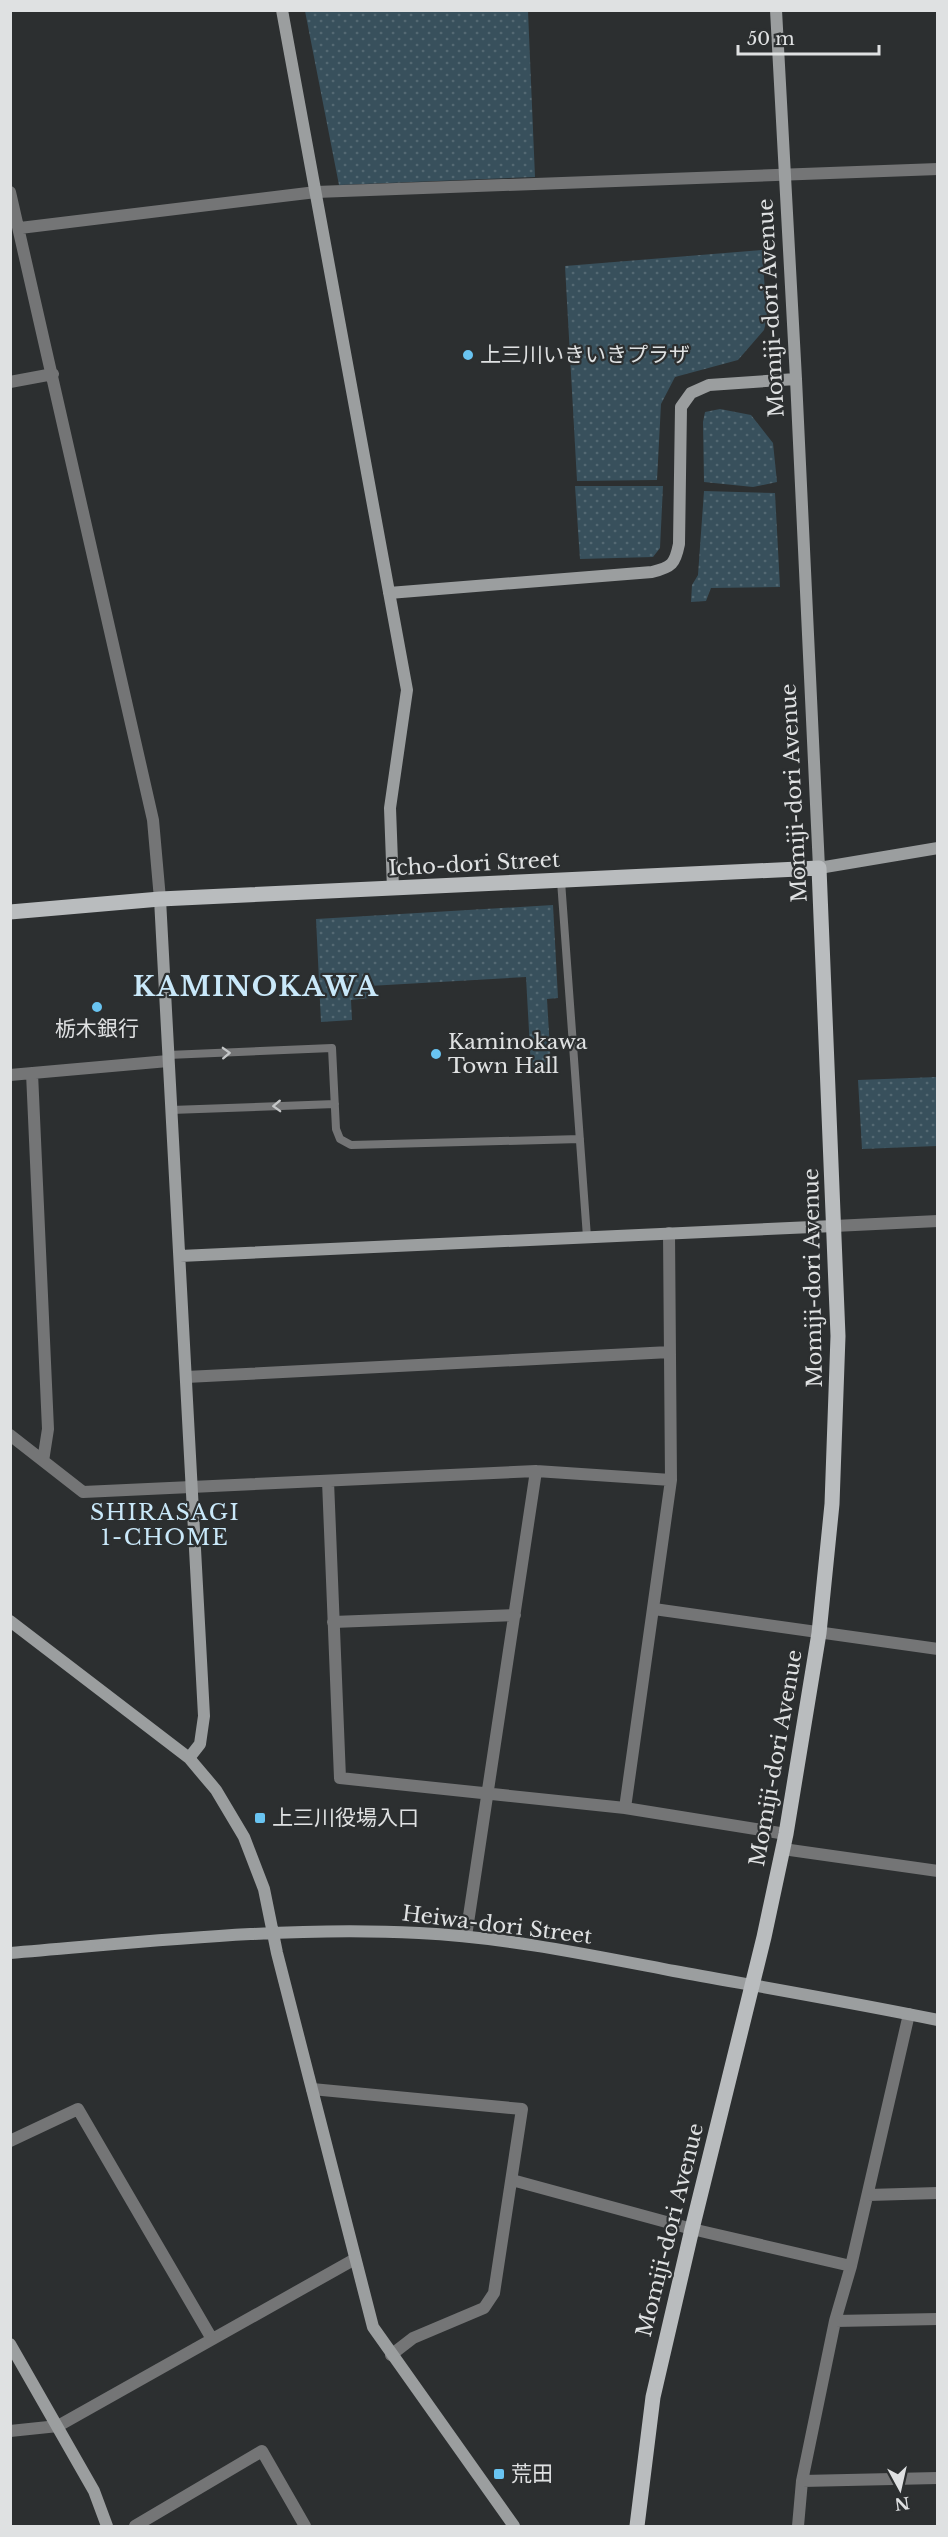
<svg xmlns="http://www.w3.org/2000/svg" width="948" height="2537" viewBox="0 0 948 2537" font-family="'Libre Baskerville','Noto Sans JP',serif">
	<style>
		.grass { fill: url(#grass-dots) }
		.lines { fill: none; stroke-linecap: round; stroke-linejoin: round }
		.lane { stroke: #747576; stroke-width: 8 }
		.street { stroke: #747576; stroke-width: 12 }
		.secondary { stroke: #9b9e9f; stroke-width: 12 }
		.primary { stroke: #b9bcbe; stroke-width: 15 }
		.oneway { stroke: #c4c6c7 }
		.poi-dot { fill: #69c4f1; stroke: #2c2f30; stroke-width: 2 }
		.labels { text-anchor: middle; stroke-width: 4.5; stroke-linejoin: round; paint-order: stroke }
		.street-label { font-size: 21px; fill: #dfe1e2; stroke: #2c2f30 }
		.poi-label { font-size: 21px; fill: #dfe1e2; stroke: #2c2f30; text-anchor: start }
		.neighbourhood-label { font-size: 22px; letter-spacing: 1.5px; fill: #c9e8f9; stroke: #2c2f30 }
		.district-label { font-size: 27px; font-weight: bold; letter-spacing: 1.5px; fill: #c9e8f9; stroke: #2c2f30 }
	</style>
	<defs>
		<pattern id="grass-dots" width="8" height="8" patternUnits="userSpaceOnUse" patternTransform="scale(1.5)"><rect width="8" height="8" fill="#38505c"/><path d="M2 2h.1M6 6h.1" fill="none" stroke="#546973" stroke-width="1.8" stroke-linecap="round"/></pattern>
	</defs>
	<rect width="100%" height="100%" fill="#2c2f30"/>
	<!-- grass -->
	<path class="grass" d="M305,11H528L535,177L339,185Z
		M762,250L767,318L764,330L738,360L675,377L661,404L657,480L577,481L565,266Z
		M720,409L751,415L773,443L777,482L753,487L704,482L703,422L705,412Z
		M575,486H663L660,548L653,557L580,559Z
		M704,491L775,493L780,587L711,588L706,601L691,602L692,585L698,575Z
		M553,905L558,998L547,999L551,1067H531L526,977L369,986V998L351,1000L352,1020L321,1022L316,919Z
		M937,1077V1146L862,1149L858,1080Z"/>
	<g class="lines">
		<!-- lane -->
		<path class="lane" d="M561,881L587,1237
			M168,1055L332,1048L336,1129L340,1139L351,1145L580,1139
			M171,1110L335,1104"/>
		<!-- street -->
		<path class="street" d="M10,192L153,820L160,899
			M20,228L316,192L938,169
			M10,382L53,374
			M32,1073L48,1429L43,1461
			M10,1075L168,1061
			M834,1226L938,1221
			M186,1377L670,1352
			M10,1435L83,1492L536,1471L671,1480
			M328,1481L340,1778L625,1808L786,1834
			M654,1609L938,1649
			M333,1622L515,1615
			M625,1808L671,1480L669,1233
			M783,1849L938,1871
			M466,1936L536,1471
			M312,2089L522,2109L494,2293L484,2308L413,2338L391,2355
			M10,2141L78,2109L212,2339
			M512,2180L692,2229L851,2266
			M868,2195L938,2193
			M835,2321L938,2319
			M10,2431L58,2426L355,2259
			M802,2481L938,2478
			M135,2526L262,2451L305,2526
			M798,2526L802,2481L835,2321L851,2266L909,2014"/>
		<!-- secondary -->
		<path class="secondary" d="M282,10L407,690L390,808L393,889
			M776,10L796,379L819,868L938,848
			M389,593L652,572C672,567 675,564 679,544L681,407L691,393L709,385L796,379
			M160,899L204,1716L200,1744L189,1758
			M180,1256L834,1226
			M10,1621L189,1758L216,1790L244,1837L264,1889L277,1953L373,2327L514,2526
			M10,1953C146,1942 282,1926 419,1933C504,1937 590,1955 674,1971C762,1987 850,2002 938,2020
			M10,2344L94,2491L107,2526"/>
		<!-- primary -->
		<path class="primary" d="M10,912L160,899L819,868L838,1336L832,1504L819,1633L786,1834L764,1937L692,2229L653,2397L637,2526"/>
	</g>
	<!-- one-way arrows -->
	<defs><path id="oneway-chevron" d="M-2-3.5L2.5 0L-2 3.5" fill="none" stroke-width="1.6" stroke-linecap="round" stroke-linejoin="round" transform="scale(1.5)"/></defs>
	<g class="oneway">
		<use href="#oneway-chevron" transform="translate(226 1053) rotate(-2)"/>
		<use href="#oneway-chevron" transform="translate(277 1106) rotate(178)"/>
	</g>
	<!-- markers -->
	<g class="poi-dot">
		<circle cx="468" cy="355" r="6"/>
		<circle cx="97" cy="1007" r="6"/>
		<circle cx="436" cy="1054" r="6"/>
		<rect x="254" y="1812" width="12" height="12" rx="3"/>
		<rect x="493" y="2468" width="12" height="12" rx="3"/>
	</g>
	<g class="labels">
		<!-- street labels -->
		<g class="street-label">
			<text transform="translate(771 308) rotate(-93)" y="7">Momiji-dori Avenue</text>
			<text transform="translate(794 793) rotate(-93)" y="7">Momiji-dori Avenue</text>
			<text transform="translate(474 864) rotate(-3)" y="7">Icho-dori Street</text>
			<text transform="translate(813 1278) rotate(-91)" y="7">Momiji-dori Avenue</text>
			<text transform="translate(776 1758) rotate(-80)" y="7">Momiji-dori Avenue</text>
			<text transform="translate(497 1925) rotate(7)" y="7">Heiwa-dori Street</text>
			<text transform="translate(670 2230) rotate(-76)" y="7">Momiji-dori Avenue</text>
		</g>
		<!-- poi labels -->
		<g class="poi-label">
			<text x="480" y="362">上三川いきいきプラザ</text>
			<text x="97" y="1036" text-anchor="middle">栃木銀行</text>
			<text x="448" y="1049">Kaminokawa<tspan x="448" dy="24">Town Hall</tspan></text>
			<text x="272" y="1825">上三川役場入口</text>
			<text x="511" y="2481">荒田</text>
		</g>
		<!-- neighbourhood labels -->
		<g class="neighbourhood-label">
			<text x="165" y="1520">SHIRASAGI<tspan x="165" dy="25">1-CHOME</tspan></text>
		</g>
		<!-- district labels -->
		<g class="district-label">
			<text x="256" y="996">KAMINOKAWA</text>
		</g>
	</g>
	<!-- border -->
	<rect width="948" height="2537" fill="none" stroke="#dfe1e2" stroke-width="24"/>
	<!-- north arrow -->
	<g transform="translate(900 2489) rotate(172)" stroke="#2c2f30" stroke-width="4.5" paint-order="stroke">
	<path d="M0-4.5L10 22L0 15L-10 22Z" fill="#dfe1e2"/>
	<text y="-9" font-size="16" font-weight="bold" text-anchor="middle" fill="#dfe1e2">N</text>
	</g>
	<!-- scale -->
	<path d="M738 45v9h141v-9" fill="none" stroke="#dfe1e2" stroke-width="3"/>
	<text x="747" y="45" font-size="18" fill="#dfe1e2" stroke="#2c2f30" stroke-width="4.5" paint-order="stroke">50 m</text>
</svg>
